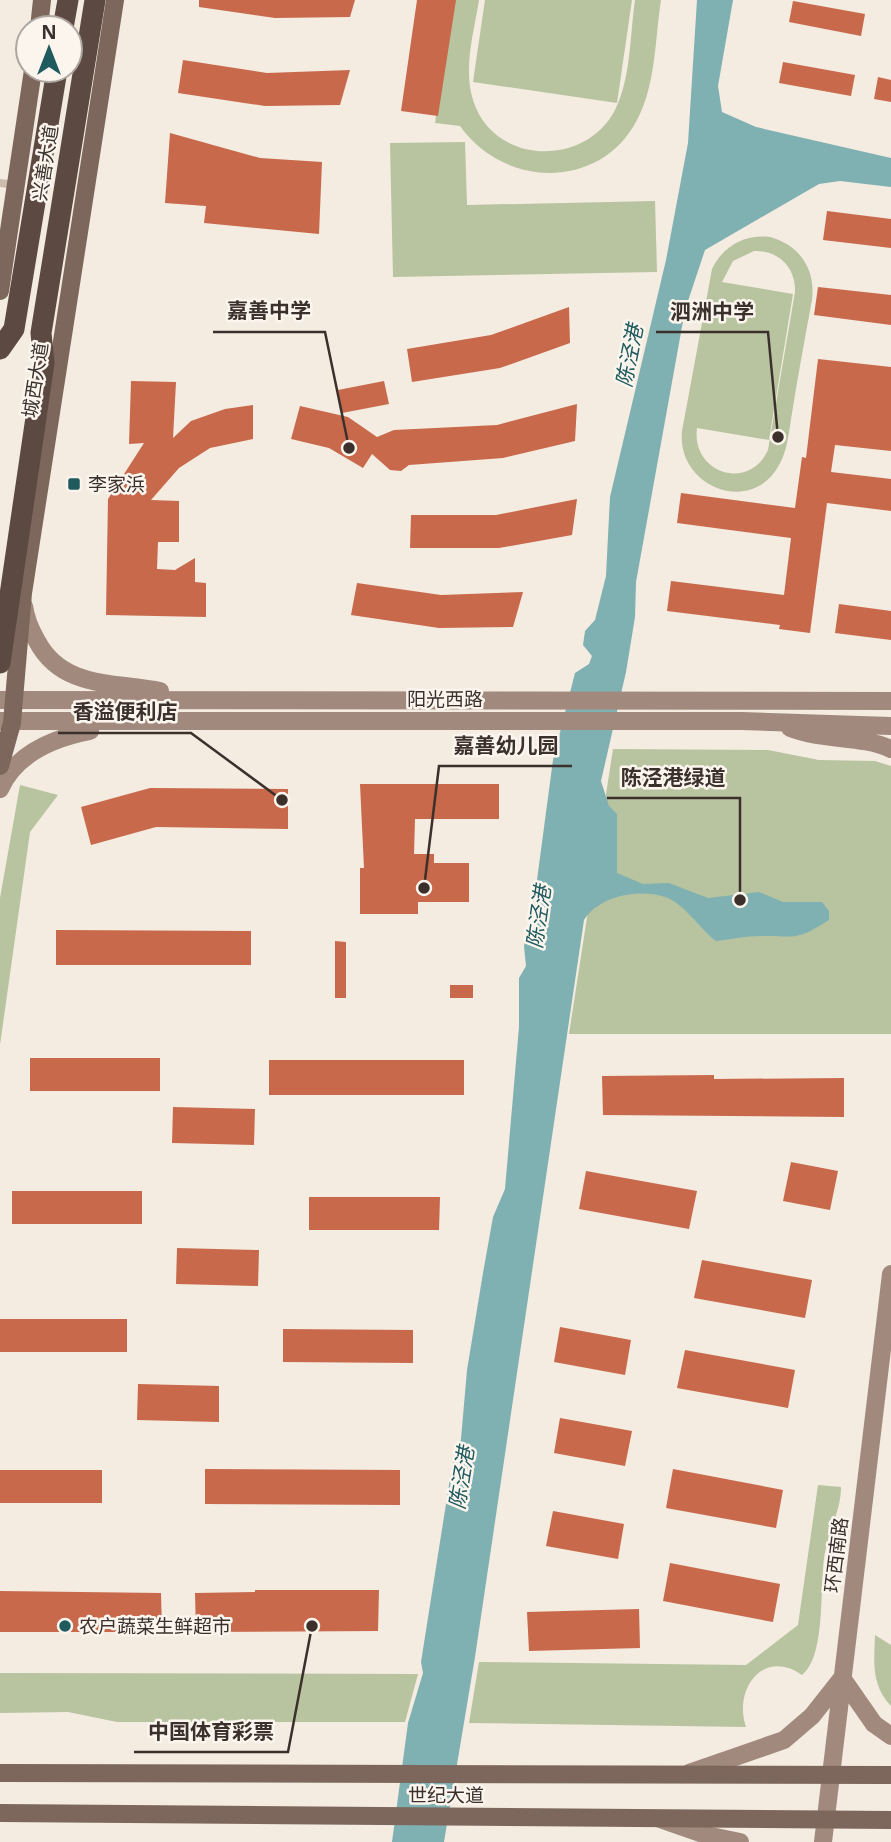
<svg xmlns="http://www.w3.org/2000/svg" width="891" height="1842" viewBox="0 0 891 1842" font-family="'Noto Sans','Noto Sans SC',sans-serif">
	<style>
		.green { fill: #b8c4a0; fill-rule: evenodd }
		.water { fill: #7fb0b2 }
		.building { fill: #c8694b }
		.lines { fill: none; stroke-linecap: round; stroke-linejoin: round }
		.lane { stroke: #cdbbac; stroke-width: 8 }
		.secondary { stroke: #a18a7d; stroke-width: 18 }
		.primary { stroke: #7d675c; stroke-width: 18 }
		.highway { stroke: #5c4a42; stroke-width: 21 }
		.poi-dot { fill: #1f5a5e; stroke: #fbf5ee; stroke-width: 2.5 }
		.labels { text-anchor: middle; stroke-width: 5; stroke-linejoin: round; paint-order: stroke }
		.street-label { font-size: 19px; fill: #3b302b; stroke: #fbf5ee }
		.poi-label { font-size: 19px; fill: #3b302b; stroke: #fbf5ee; text-anchor: start }
		.water-label { font-size: 21px; font-style: italic; fill: #1f5a5e; stroke: #fbf5ee }
		.leader { fill: none; stroke: #3b302b; stroke-width: 2.5 }
		.callout-dot { fill: #3b302b; stroke: #fbf5ee; stroke-width: 2.5 }
		.callout-label { font-size: 21px; text-anchor: middle; font-weight: bold; fill: #3b302b; stroke: #fbf5ee; stroke-width: 5; stroke-linejoin: round; paint-order: stroke }
	</style>
	<rect width="100%" height="100%" fill="#f4ebe1"/>
	<!-- green -->
	<path class="green" d="M453,0H479C474,32 463,68 473,100C493,165 585,168 615,110C631,79 630,34 635,0H661C655,38 656,85 637,120C600,191 504,188 460,126L435,123Z
		M485,0H632L617,103L473,82Z
		M465,142L467,205L655,201L657,272L393,277L390,143Z
		M770,237C800,245 816,270 812,300C805,338 798,375 792,413C789,430 788,450 779,465C751,517 676,486 682,431L712,269C723,246 745,234 770,237ZM754,251C778,250 796,267 795,292L768,450C749,492 691,473 697,428L769,440L793,294L722,282L733,261Z
		M613,749L768,750L819,760L875,761L891,766V1034H569Z
		M20,785L58,795L30,832L0,1045V898Z
		M818,1485L841,1487C841,1510 829,1530 825,1552C819,1582 827,1656 802,1675C764,1648 733,1688 746,1727L469,1723L479,1662L746,1665L798,1625Z
		M875,1635L891,1645V1706C871,1685 874,1662 875,1635Z
		M0,1673L418,1674L405,1722H117L68,1712L0,1713Z"/>
	<!-- water -->
	<path class="water" d="M697,0H733L718,86L722,112L756,127L891,158V187L840,181L819,184L705,250L685,310L636,582L635,617L626,672L601,781L609,806L617,814V873L643,884L669,883L708,898L759,892L783,902H822L829,911V920C796,941 797,936 761,936C746,936 731,939 716,941C700,929 686,906 668,898C641,888 600,895 584,920L475,1657L444,1842H392L408,1723L423,1673L421,1662L452,1466L461,1439L467,1370L483,1273L493,1217L505,1189L519,1027V978L526,966L524,946L537,880L553,760L575,673L589,664L592,656L583,645L585,631L595,620L606,576L610,497L666,260L688,143Z"/>
	<!-- building -->
	<path class="building" d="M199,0H355L350,17L275,18L199,7Z
		M417,0H456L438,116L401,111Z
		M793,1L865,14L861,36L789,22Z
		M183,60L267,73L350,70L340,105L265,106L178,93Z
		M783,62L855,75L851,96L779,83Z
		M878,77L891,80V102L874,99Z
		M170,133L260,158L322,162L319,234L204,223L206,206L165,203Z
		M827,211L891,219V248L823,240Z
		M818,287L891,295V325L814,315Z
		M569,307L570,343L500,368L412,382L407,349L491,335Z
		M818,359L891,367V451L835,445L831,472L891,479V511L827,503L810,633L779,629L780,625L667,611L671,581L784,595L791,538L677,523L681,493L795,508L802,457L806,458Z
		M131,381L176,382L173,438L191,421L225,409L253,405V439L210,448L179,468L151,500L179,501V542H158L157,569L175,570L195,558V582L206,583V617L106,615L108,499L144,443L129,444Z
		M384,381L389,404L342,413L338,390Z
		M577,404L575,441L503,458L409,465L401,471L390,470L372,454L363,468L329,448L291,439L300,406L348,417L377,437L394,430L497,425Z
		M577,499L572,535L499,548H410L411,515H496Z
		M357,583L441,595L523,592L513,627L439,628L351,615Z
		M839,604L891,611V640L835,633Z
		M360,784H499V819H415L414,854H434V863H469V902H418V914H360V868H364Z
		M150,788L288,789V829L156,827L91,845L81,807Z
		M56,930L251,931V965H56Z
		M335,941L346,942V998H335Z
		M450,985H473V998H450Z
		M30,1058H160V1091H30Z
		M269,1060H464V1095H269Z
		M714,1075V1079L844,1078V1117L603,1115L602,1076Z
		M173,1107L255,1109L254,1145L172,1143Z
		M791,1162L838,1171L830,1210L783,1201Z
		M586,1171L697,1191L689,1229L579,1209Z
		M12,1191H142V1224H12Z
		M309,1197H440L439,1230H309Z
		M177,1248L259,1250L258,1286L176,1284Z
		M702,1260L812,1280L805,1318L694,1298Z
		M0,1319H127V1352H0Z
		M560,1327L631,1340L625,1375L554,1362Z
		M283,1329L413,1330V1363L283,1362Z
		M685,1350L795,1370L788,1408L677,1388Z
		M138,1384L219,1386V1422L137,1420Z
		M560,1418L632,1431L625,1466L554,1453Z
		M205,1469L400,1470V1505L205,1504Z
		M673,1469L783,1490L776,1528L666,1508Z
		M0,1470H102V1503H0Z
		M553,1511L624,1524L618,1559L546,1546Z
		M670,1563L780,1584L773,1622L663,1601Z
		M255,1590H379L378,1631L196,1632L195,1593L255,1592Z
		M0,1591L161,1593L162,1632H0Z
		M639,1609L640,1648L529,1651L527,1612Z"/>
	<g class="lines">
		<!-- lane -->
		<path class="lane" d="M0,183L15,185"/>
		<!-- secondary -->
		<path class="secondary" d="M24,606C26,620 30,629 37,641C62,689 115,682 160,691
			M0,700L891,701
			M0,721H742L891,726
			M790,728C823,741 861,735 891,749
			M0,789C16,753 54,738 90,731
			M842,1678L874,1724L891,1736
			M689,1773L784,1740L812,1716L842,1678
			M660,1819L706,1835L740,1842
			M823,1842L891,1274"/>
		<!-- primary -->
		<path class="primary" d="M39,28L42,0
			M0,291L33,70
			M0,766L12,723L23,593L115,0
			M0,1773L891,1775
			M0,1813L891,1820"/>
		<!-- highway -->
		<path class="highway" d="M63,28L68,0
			M0,349L14,329L57,70
			M0,663L44,363L41,333L95,0"/>
	</g>
	<!-- markers -->
	<g class="poi-dot">
		<rect x="67" y="477" width="14" height="14" rx="3.5"/>
		<circle cx="65" cy="1626" r="7"/>
	</g>
	<g class="labels">
		<!-- street labels -->
		<g class="street-label">
			<text transform="translate(45 163) rotate(-81)" y="7">兴善大道</text>
			<text transform="translate(35 380) rotate(-81)" y="7">城西大道</text>
			<text x="445" y="706">阳光西路</text>
			<text transform="translate(836 1555) rotate(-83)" y="7">环西南路</text>
			<text x="446" y="1802">世纪大道</text>
		</g>
		<!-- poi labels -->
		<g class="poi-label">
			<text x="88" y="491">李家浜</text>
			<text x="79" y="1633">农户蔬菜生鲜超市</text>
		</g>
		<!-- water labels -->
		<g class="water-label">
			<text transform="translate(630 356) rotate(-79)" y="7">陈泾港</text>
			<text transform="translate(539 917) rotate(-82)" y="7">陈泾港</text>
			<text transform="translate(462 1478) rotate(-81)" y="7">陈泾港</text>
		</g>
	</g>
	<!-- callouts -->
	<path class="leader" d="M349 448L325 332H213M778 437L768 332H656M282 800L191 733H58M424 888L439 766H572M740 900L740 798H607M312 1626L288 1752H134"/>
	<g class="callout-dot">
		<circle cx="349" cy="448" r="7"/>
		<circle cx="778" cy="437" r="7"/>
		<circle cx="282" cy="800" r="7"/>
		<circle cx="424" cy="888" r="7"/>
		<circle cx="740" cy="900" r="7"/>
		<circle cx="312" cy="1626" r="7"/>
	</g>
	<g class="callout-label">
		<text x="269" y="318">嘉善中学</text>
		<text x="712" y="319">泗洲中学</text>
		<text x="125" y="719">香溢便利店</text>
		<text x="506" y="753">嘉善幼儿园</text>
		<text x="673" y="785">陈泾港绿道</text>
		<text x="211" y="1739">中国体育彩票</text>
	</g>
	<!-- north arrow -->
	<g transform="translate(49 49)"><circle r="33" fill="#fbf5ee" stroke="#aea6a0" stroke-width="2"/>
	<path d="M0-5L12 26L0 18L-12 26Z" fill="#1f5a5e"/>
	<text y="-10" font-size="19" font-weight="bold" text-anchor="middle" fill="#3b302b">N</text>
	</g>
</svg>
